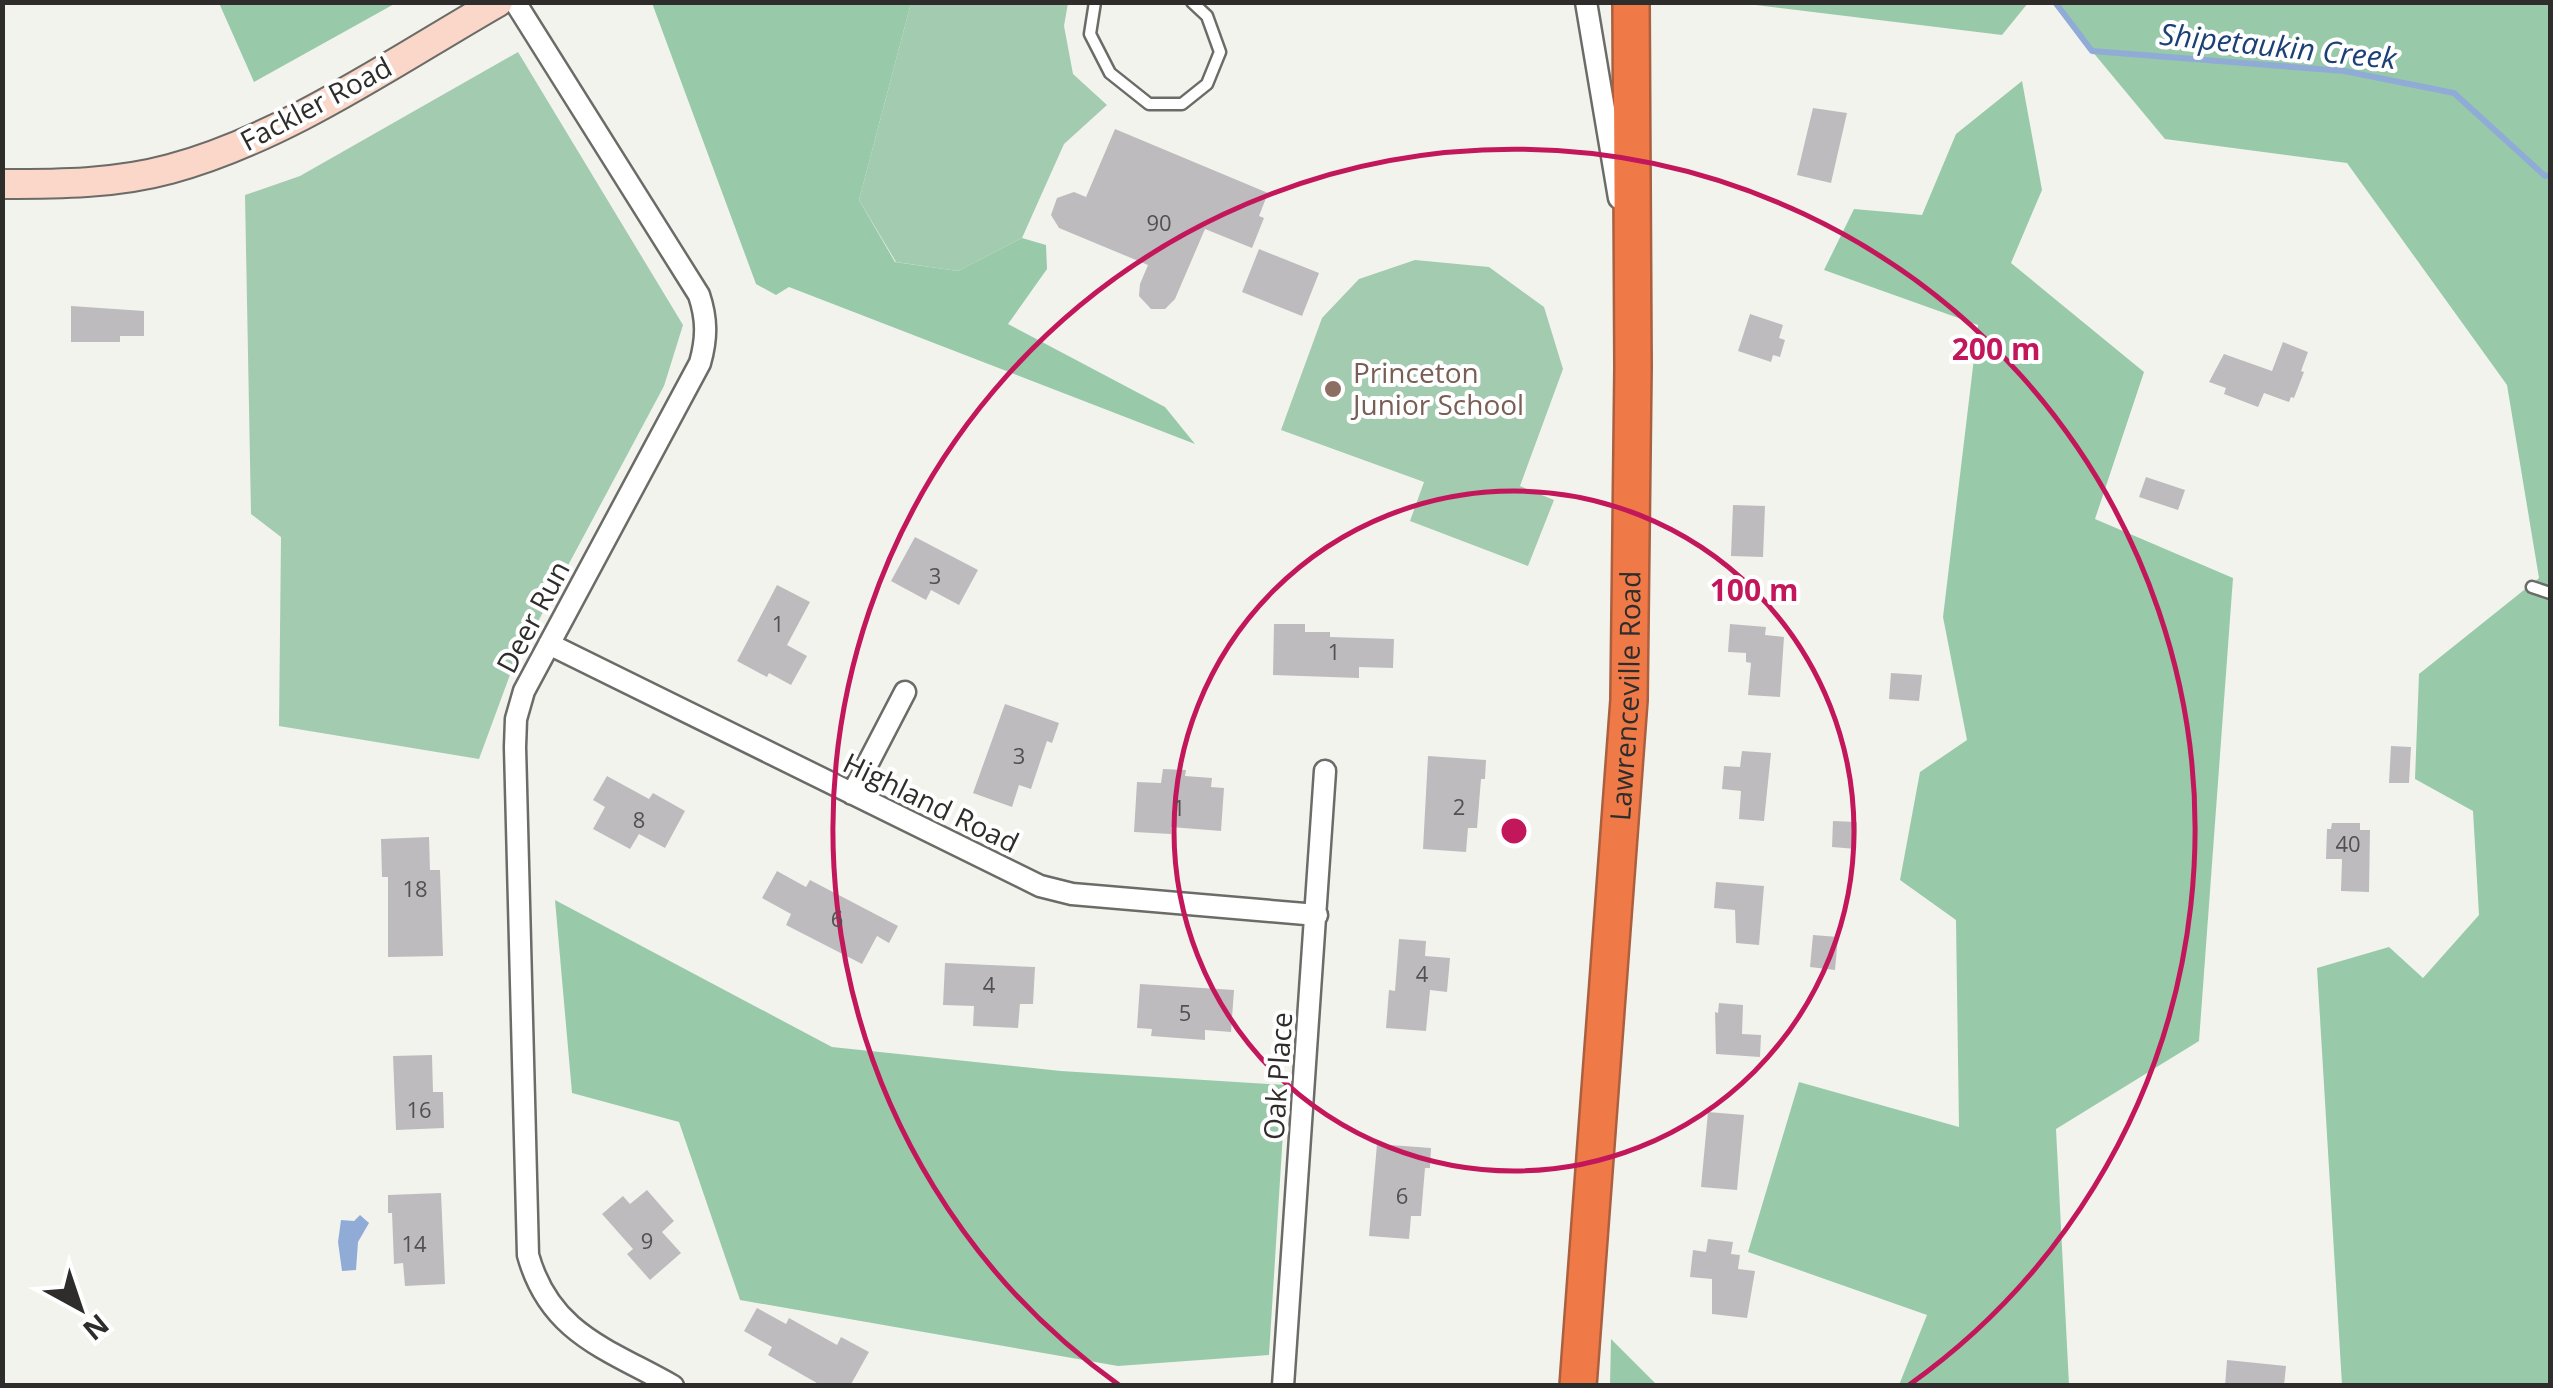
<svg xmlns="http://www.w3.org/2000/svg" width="2553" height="1388" viewBox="0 0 2553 1388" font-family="'Open Sans',sans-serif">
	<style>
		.green { fill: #a2cbb0 }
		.forest { fill: #98caaa }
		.water { fill: #90acd6 }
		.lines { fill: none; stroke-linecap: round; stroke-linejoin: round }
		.stream { stroke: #90acd6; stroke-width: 6 }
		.building { fill: #bebbbe }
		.lane-casing { stroke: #6b6b67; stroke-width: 15 }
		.street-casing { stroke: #6b6b67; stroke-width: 25 }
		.secondary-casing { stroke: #6b6b67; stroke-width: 32 }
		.highway-casing { stroke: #ab5f3e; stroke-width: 40 }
		.lane { stroke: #fff; stroke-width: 10 }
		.street { stroke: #fff; stroke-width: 20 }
		.secondary { stroke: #fad7c8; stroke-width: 28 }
		.highway { stroke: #ef7a48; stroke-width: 35 }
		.ring { fill: none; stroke: #c2185b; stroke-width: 5 }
		.education-dot { fill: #8d6e63; stroke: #fff; stroke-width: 4 }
		.labels { text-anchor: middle; stroke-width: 8; stroke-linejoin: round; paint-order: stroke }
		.number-label { font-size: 22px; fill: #525050 }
		.street-label { font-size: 28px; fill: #2e2d2c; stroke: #fff }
		.education-label { font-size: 28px; fill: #785e54; stroke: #fff; text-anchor: start }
		.water-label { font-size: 30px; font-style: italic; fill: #1d4176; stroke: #fff }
		.centre { fill: #c2185b; stroke: #fff; stroke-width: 5 }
		.ring-label { font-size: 30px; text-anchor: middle; font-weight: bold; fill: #c2185b; stroke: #fff; stroke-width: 8; stroke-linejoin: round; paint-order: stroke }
	</style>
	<rect width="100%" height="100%" fill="#f3f3ee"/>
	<!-- green -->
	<path class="green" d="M911,3H1068L1064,26L1073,74L1107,105L1064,144L1022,238L958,271L896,262L859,200Z
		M518,52L683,325L664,386L511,672L479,759L279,726L281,537L251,514L245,195L300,176Z
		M1415,260L1489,267L1544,307L1563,369L1520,486L1554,500L1528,566L1410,521L1424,482L1281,430L1322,318L1359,279Z"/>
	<!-- forest -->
	<path class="forest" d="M219,3H396L254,82Z
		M652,3H911L859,200L895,262L958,271L1022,238L1046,245L1047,269L1008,324L1165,407L1195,444L789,287L776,295L756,284Z
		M1739,3L2028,2V3L2002,35Z
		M2052,3H2550V1385H2342L2317,968L2389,947L2423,978L2479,915L2473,811L2415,779L2419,674L2539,578L2507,385L2347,163L2165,139Z
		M2022,81L2042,190L2011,263L2144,372L2095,519L2233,578L2199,1041L2056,1129L2069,1385H1899L1927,1315L1748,1252L1799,1082L1959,1127L1956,920L1900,880L1920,772L1967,740L1943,617L1978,325L1824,270L1854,209L1922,215L1956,134Z
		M555,900L832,1047L1061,1071L1286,1085L1269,1355L1118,1366L740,1300L679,1122L572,1093Z
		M1611,1339L1657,1385H1610Z"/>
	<!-- water -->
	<path class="water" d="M360,1215L369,1223L358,1242L356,1270L342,1271L338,1242L341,1220L354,1221Z"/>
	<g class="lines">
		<!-- stream -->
		<path class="stream" d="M2055,2L2092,51L2344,71L2454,93L2545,176L2550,175"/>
	</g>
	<!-- building -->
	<path class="building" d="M1813,108L1847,113L1831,183L1797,175Z
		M1115,129L1268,193L1259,216L1264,218L1252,248L1205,229L1175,299L1165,309H1151L1139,296L1140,284L1148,265L1059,228L1051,215L1057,198L1074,192L1086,197Z
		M1259,249L1319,273L1302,316L1242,292Z
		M71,306L144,311V336H120V342H71Z
		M1750,314L1783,325L1779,338L1785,340L1780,357L1773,355L1771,362L1738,351Z
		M2283,342L2308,352L2301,371L2304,372L2294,398L2291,397L2289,402L2264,393L2258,407L2224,394L2226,388L2209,382L2224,354L2272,371Z
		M2146,477L2185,490L2178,510L2139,497Z
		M1733,505L1765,506L1763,557L1731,556Z
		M915,537L978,570L959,605L931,590L926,600L891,581Z
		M777,585L810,602L787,645L807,656L791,685L769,673L767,677L737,661Z
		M1274,624H1305V632H1330V637L1394,639L1393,668L1359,667V678L1273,675Z
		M1730,624L1766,627L1765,635L1784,637L1780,697L1748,695L1751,663L1746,662V653L1728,652Z
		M1891,673L1922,675L1919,701L1889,699Z
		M1005,704L1059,723L1052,743L1047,741L1031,789L1019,785L1012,807L973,793Z
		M2391,746L2411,747L2409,783H2389Z
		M1742,751L1771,753L1764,821L1739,819L1741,791L1722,789L1724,766L1740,767Z
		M1428,756L1486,760L1485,779H1481L1477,828H1468L1466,852L1423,849Z
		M1163,769L1186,770L1185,776L1212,778L1211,787L1224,788L1221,831L1171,827V834L1134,832L1137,782L1161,783Z
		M607,776L649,799L653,793L685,811L665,848L639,834L630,849L593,829L605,807L593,800Z
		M1833,821L1857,822L1856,849L1832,847Z
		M2332,823H2360V830H2370L2369,892L2341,891L2342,859H2326L2327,829H2331Z
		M429,837L430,870H440L443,956L388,957V877H382L381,839Z
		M777,871L806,887L810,880L898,926L889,943L877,936L862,964L786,925L791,914L762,898Z
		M1716,882L1764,886L1759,945L1736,943L1735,910L1714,908Z
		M1813,935L1838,937L1835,970L1810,967Z
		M1399,939L1426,941L1425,956L1450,958L1447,992L1430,990L1426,1031L1386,1028L1389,990L1395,991Z
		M945,963L1035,967L1033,1004H1020L1018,1028L973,1026L974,1006L943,1005Z
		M1140,984L1234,990L1231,1032L1205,1030V1040L1151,1036L1152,1029L1137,1028Z
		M1719,1003L1743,1005L1742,1034L1761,1035L1760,1057L1716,1054L1715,1012L1718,1013Z
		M432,1055L433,1092H443L444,1128L396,1130L393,1056Z
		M1708,1112L1744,1115L1737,1190L1701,1187Z
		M1377,1144L1431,1148L1430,1168H1425L1421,1216H1411L1409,1239L1369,1236Z
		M647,1190L674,1221L662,1232L681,1253L650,1280L627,1254L633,1249L602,1214L623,1196L630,1204Z
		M441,1193L445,1284L405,1286L403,1263L394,1264L392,1213H388V1195Z
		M1708,1239L1733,1242L1731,1254L1740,1255L1738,1269L1755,1271L1747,1318L1712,1314V1279L1690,1277L1693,1250L1706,1252Z
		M757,1308L786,1324L789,1318L837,1345L841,1337L869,1352L850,1386H822L768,1355L772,1347L744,1331Z
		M2227,1360L2286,1366L2284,1386H2225Z"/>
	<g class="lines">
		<!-- lane casing -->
		<g class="lane-casing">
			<path id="lane" d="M1095,2L1090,34L1110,73L1149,104H1182L1207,84L1220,52L1207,16L1192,2
				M2532,587L2550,593"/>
		</g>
		<!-- street casing -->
		<g class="street-casing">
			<path id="street" d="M515,2L699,295C707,319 707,338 700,363L524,691L516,719L515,747L528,1255C550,1334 608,1349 673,1386
				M1586,2L1619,198
				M549,644L1040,886L1072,894L1317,915
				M852,794L905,692
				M1283,1386L1325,771"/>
		</g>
		<!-- secondary casing -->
		<g class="secondary-casing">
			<path id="secondary" d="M2,184C59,184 115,184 170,169C285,138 395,61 498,2"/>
		</g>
		<!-- highway casing -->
		<g class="highway-casing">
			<g id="highway">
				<path id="s1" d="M1578,1386L1629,700L1633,367L1631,2"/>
			</g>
		</g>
		<!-- lane -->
		<use href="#lane" class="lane"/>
		<!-- street -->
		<use href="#street" class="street"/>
		<!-- secondary -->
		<use href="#secondary" class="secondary"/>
		<!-- highway -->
		<use href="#highway" class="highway"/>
	</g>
	<!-- distance rings -->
	<g class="ring">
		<circle cx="1514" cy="831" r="340"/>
		<path d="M1119 1385A681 681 0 1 1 1909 1385"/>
	</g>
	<!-- markers -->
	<circle class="education-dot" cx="1333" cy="389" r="10"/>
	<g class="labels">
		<!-- number labels -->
		<g class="number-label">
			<text x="1159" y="231">90</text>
			<text x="935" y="584">3</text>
			<text x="778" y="632">1</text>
			<text x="1334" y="660">1</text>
			<text x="1019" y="764">3</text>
			<text x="1459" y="815">2</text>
			<text x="1179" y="816">1</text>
			<text x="639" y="828">8</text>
			<text x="2348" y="852">40</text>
			<text x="415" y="897">18</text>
			<text x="837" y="927">6</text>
			<text x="1422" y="982">4</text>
			<text x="989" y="993">4</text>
			<text x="1185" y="1021">5</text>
			<text x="419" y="1118">16</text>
			<text x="1402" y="1204">6</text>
			<text x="647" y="1249">9</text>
			<text x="414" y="1252">14</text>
		</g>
		<!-- street labels -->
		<g class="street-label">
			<text transform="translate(316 104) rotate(-28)" y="10">Fackler Road</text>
			<text transform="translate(533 617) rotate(-62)" y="10">Deer Run</text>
			<text dy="10" stroke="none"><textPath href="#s1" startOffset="692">Lawrenceville Road</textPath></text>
			<text transform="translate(931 803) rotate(26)" y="10">Highland Road</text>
			<text transform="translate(1278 1076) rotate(-86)" y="10">Oak Place</text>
		</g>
		<!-- education labels -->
		<g class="education-label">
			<text x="1353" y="383">Princeton<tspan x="1353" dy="32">Junior School</tspan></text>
		</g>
		<!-- water labels -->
		<g class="water-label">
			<text transform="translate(2278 47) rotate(6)" y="10">Shipetaukin Creek</text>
		</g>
	</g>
	<circle cx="1514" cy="831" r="15" class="centre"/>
	<g class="ring-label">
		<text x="1996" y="360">200 m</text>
		<text x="1754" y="601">100 m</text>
	</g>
	<!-- border -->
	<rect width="2553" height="1388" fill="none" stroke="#2e2d2c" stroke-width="10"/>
	<!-- north arrow -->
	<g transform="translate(80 1308) rotate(140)" stroke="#ffffff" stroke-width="8" paint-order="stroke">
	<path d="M0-8L18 38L0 25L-18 38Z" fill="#2e2d2c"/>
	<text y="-15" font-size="28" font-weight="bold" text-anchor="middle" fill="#2e2d2c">N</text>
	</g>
</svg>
